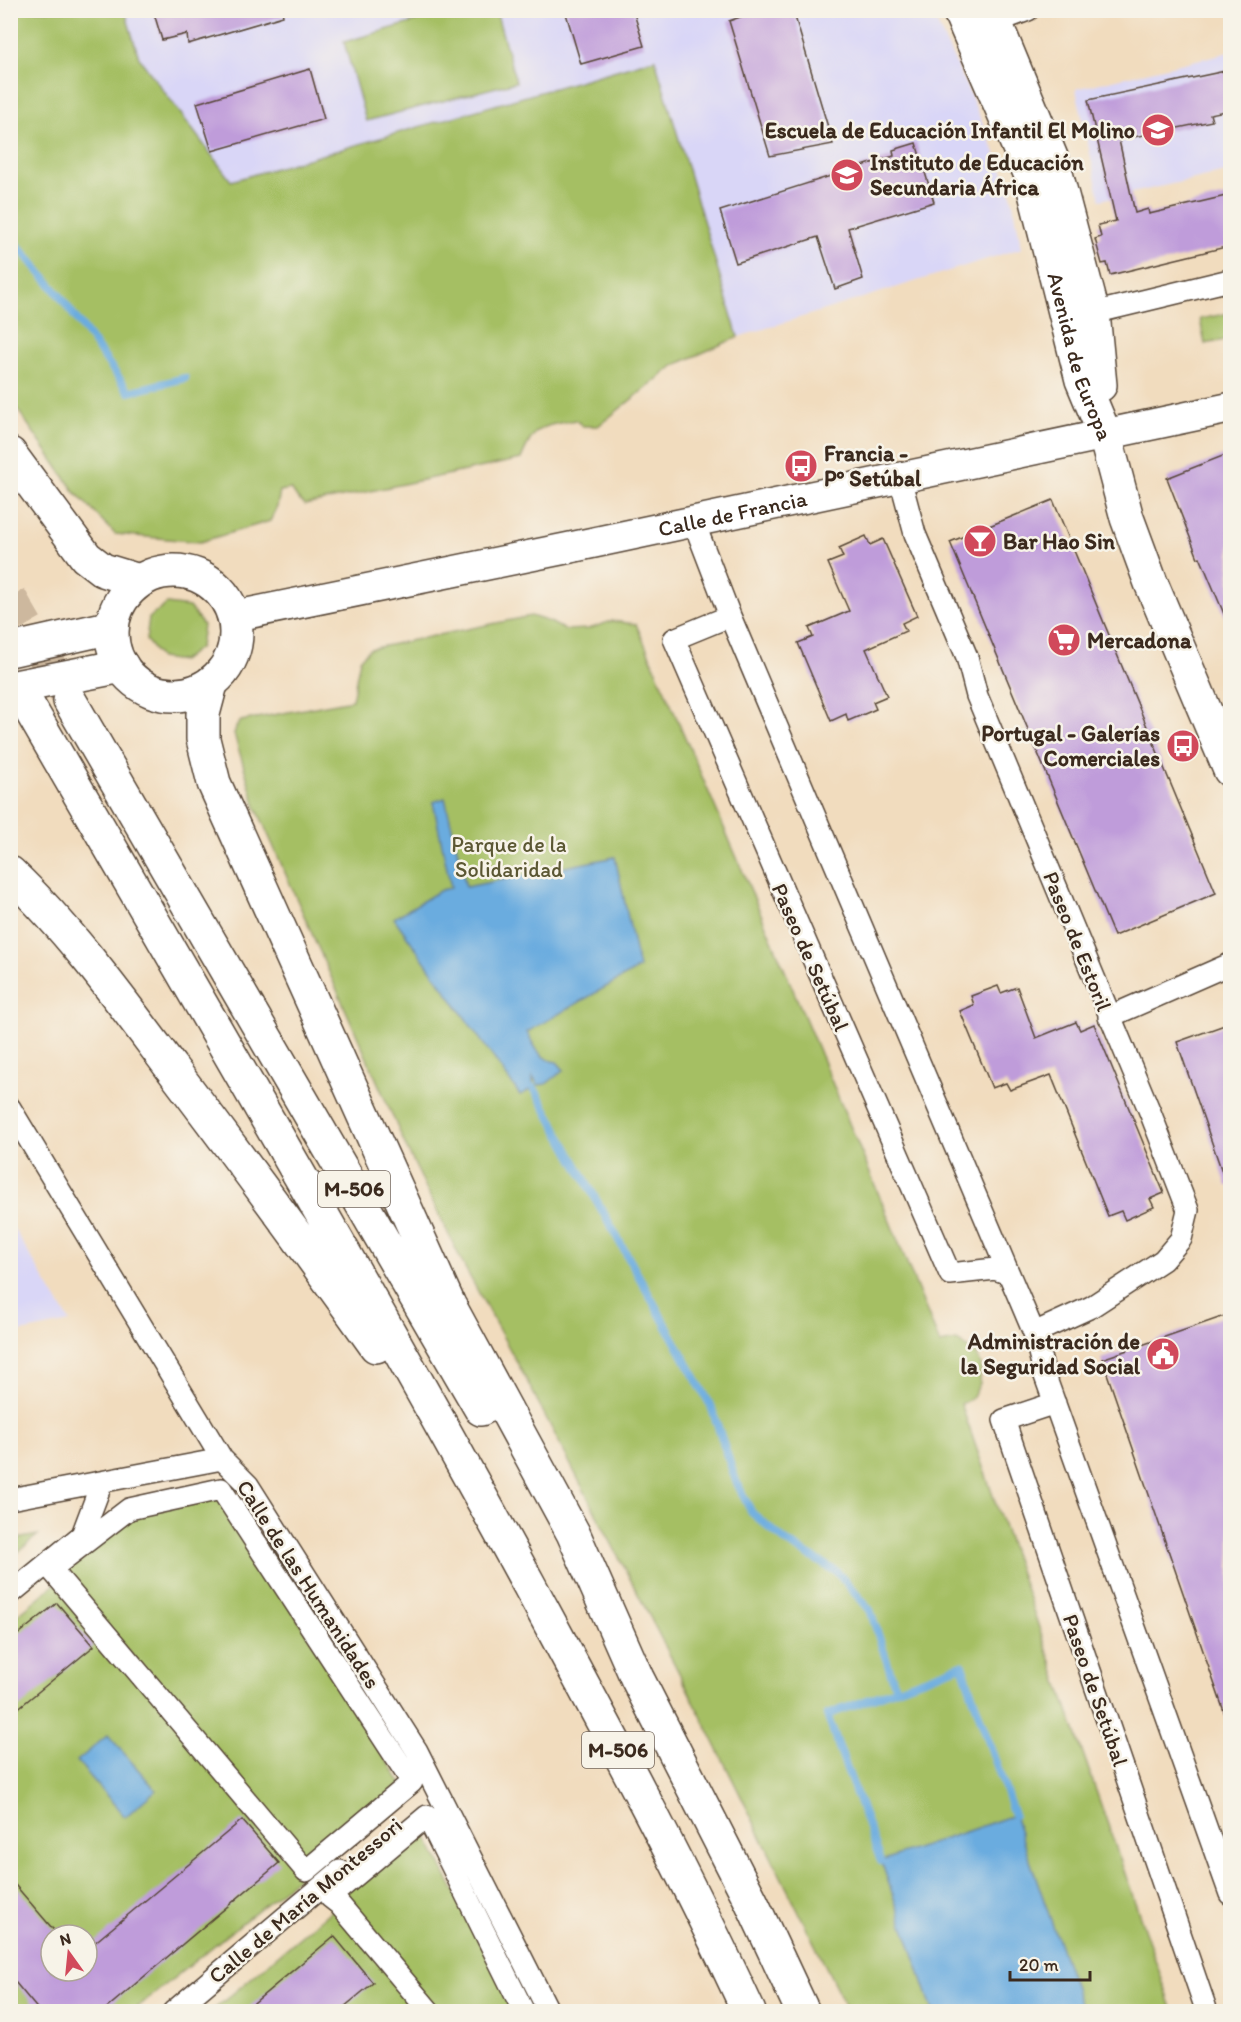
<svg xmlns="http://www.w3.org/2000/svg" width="1241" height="2022" viewBox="0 0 1241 2022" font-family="Itim,sans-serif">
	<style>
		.built { fill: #d9d6f7 }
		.green { fill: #a5bf64; stroke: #707441; stroke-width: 1.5; fill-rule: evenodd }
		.water { fill: #6bacdf; stroke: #536b7e; stroke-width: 1.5 }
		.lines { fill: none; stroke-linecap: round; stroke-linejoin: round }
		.stream { stroke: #6bacdf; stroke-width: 8 }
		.building { fill: #bf9cda }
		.highway-tunnel { stroke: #cdb89e; stroke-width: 33; stroke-dasharray: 33 16; stroke-linecap: butt }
		.street-casing { stroke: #564536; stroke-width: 24 }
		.secondary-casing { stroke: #564536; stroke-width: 33 }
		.primary-casing { stroke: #564536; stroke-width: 36 }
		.highway-casing { stroke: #564536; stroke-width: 36 }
		.street { stroke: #fff; stroke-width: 21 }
		.secondary { stroke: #fff; stroke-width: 30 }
		.primary { stroke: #fff; stroke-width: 33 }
		.highway { stroke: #fff; stroke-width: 33 }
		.labels { text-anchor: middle; stroke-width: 5; stroke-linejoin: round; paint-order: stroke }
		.shield { fill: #f7f3e8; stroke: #73665b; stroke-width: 1.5 }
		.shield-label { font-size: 21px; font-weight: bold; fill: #3b2a1e }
		.poi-label { font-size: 22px; font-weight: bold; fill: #3b2a1e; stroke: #f7f3e8; text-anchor: start }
		.street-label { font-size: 22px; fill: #3b2a1e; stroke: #f7f3e8 }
		.park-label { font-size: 22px; fill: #5b5733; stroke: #f7f3e8 }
	</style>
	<rect width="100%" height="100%" fill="#f7f3e8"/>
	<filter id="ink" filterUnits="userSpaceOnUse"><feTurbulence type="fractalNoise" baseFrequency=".0167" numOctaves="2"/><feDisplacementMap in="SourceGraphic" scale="12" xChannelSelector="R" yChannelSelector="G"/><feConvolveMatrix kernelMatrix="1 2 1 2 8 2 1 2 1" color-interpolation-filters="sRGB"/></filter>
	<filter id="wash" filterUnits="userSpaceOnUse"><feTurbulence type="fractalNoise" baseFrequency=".008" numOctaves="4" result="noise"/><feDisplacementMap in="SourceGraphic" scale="24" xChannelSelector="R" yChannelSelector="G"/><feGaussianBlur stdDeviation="1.35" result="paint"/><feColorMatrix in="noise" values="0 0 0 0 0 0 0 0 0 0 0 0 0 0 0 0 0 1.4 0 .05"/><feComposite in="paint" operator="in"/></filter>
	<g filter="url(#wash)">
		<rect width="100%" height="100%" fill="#f1dcbe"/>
		<!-- built -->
		<path class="built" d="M125,11H931L970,94L1009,185L1022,248L738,337L654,60L231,182L139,58Z
			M1230,52V171L1100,200L1076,89Z
			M10,1224H11L70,1322L11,1334Z"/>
		<!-- green -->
		<path class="green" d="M11,10L125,11L139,58L231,181L655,59L738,337L675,365L598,426H583L576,420C541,427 535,424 521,459L305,505L297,498L291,489L280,491L277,507L270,521L200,542L115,534L74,491L11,400Z
			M452,11H496L516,82L366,121L344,42Z
			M1230,313V339L1205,344L1200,319Z
			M167,604L189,607L203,625L200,647L182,661L160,658L146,640L149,618Z
			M531,616L550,622L565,630L588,629L612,621L636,624C740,863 842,1102 940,1344L957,1341L975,1353L981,1364L980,1383L973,1397L961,1404L1173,2011H848L689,1692L527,1381L464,1266L408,1151L256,807L234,734L236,727L241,721L352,700L360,659L370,649Z
			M221,1497L402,1784L304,1860L60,1571L132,1515Z
			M38,1535L11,1558V1540Z
			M60,1580L306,1871L133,2011H22L11,1998L10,1621ZM51,1935H87V1971H51Z
			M421,1826L516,2011H433L337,1898Z
			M339,1904L430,2012H211Z"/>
		<!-- water -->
		<path class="water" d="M445,798L466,887L615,857L639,968L527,1032C534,1046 540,1060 557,1062L564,1070L546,1084L538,1085L532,1076L534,1088L520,1095L394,918L441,890L451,888L433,802Z
			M108,1735L156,1790L125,1817L77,1761Z
			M1014,1815L1083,2011H933L881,1861Z"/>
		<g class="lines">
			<!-- stream -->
			<path class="stream" d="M10,236L60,296L129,392L185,378
				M534,1088L711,1406L736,1481L752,1513L788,1543L837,1572L870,1610L896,1689
				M881,1861L827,1715L962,1665L1014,1815"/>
		</g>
		<g id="blocks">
			<!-- building -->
			<path class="building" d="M153,10H282L283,16L188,44L187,34L162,40Z
				M565,10H633L644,46L581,64Z
				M760,10H793L833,144L770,156L729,21Z
				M310,69L324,119L212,151L197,103Z
				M1230,70V110L1210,114L1212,121L1119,140L1135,213L1148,209L1149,214L1230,195V246L1110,275L1107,263L1102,264L1095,239L1101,237L1098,225L1116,221L1088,100Z
				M916,143L934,202L848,228L863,279L835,289L818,237L736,263L720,211L894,156L893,150Z
				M1230,453V628L1200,557L1198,558L1167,478Z
				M1053,500L1216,893L1114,936L950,542Z
				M866,536L870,545L883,539L917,616L902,623L906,631L866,649L887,696L873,702L876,709L848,721L846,714L831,721L798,643L813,637L809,628L849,611L828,563L843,557L839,548Z
				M998,986L1001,993L1017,987L1036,1038L1076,1022L1080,1030L1094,1024L1164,1193L1150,1199L1154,1207L1125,1220L1121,1211L1108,1216L1051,1075L1010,1090L1006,1083L992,1088L960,1011L974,1005L971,996Z
				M1230,1023V1186H1227L1177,1042Z
				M1230,1314V1719L1227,1720L1102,1359Z
				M57,1603L94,1646L10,1715V1641Z
				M242,1820L279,1863L102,2012H40L10,1976V1879L58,1935H51V1971H87V1949Z
				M334,1936L373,1983L338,2012H243Z"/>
		</g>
	</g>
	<g filter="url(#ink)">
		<use href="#blocks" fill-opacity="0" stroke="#564536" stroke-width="1.5"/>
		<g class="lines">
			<!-- highway-tunnel -->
			<path class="highway-tunnel" d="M10,597L70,701"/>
			<!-- street casing -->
			<g class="street-casing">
				<path id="street" d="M996,10V22L1028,10
					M1093,313L1230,280
					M900,478L915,534L967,657L977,696L1150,1112L1188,1210L1181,1239L1163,1260L1091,1307L1034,1333
					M693,520L730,616L1034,1333L1045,1376L1230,1894
					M730,616L674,639L950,1274L995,1269L1009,1274
					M1109,1017L1230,964
					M10,1108L222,1459L248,1485L417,1751L549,2012
					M1055,1403L1004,1420L1207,2012
					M221,1489L412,1782L306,1871L51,1569L129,1509Z
					M10,1499L222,1459
					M10,1594L82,1535L102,1482
					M173,2012L340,1871
					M430,2012L339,1904L330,1897L427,1816L524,2012"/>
			</g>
			<!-- secondary casing -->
			<g class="secondary-casing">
				<g id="secondary">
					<path id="s1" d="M235,616L568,548L1230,408"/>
				</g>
			</g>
			<!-- primary casing -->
			<g class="primary-casing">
				<g id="primary">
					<path id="s2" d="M959,10L1030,173L1082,380L1105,435L1127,518L1151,583L1230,770"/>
					<path d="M990,10L1053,162L1093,313L1100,385"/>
					<circle cx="174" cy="633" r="62"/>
					<path d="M10,650L112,627"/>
					<path d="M10,688L122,666"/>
				</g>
			</g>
			<!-- highway casing -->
			<g class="highway-casing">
				<path id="highway" d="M10,454L86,557L103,570L139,581
					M211,684L203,714V739L214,783L449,1305L573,1533L637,1678L751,1901L803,2012
					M70,701L481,1409
					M29,707C199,1001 371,1294 533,1592C608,1731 683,1869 749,2012
					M10,873C72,932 122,1002 173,1070C242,1161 310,1253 376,1346"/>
			</g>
			<!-- street -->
			<use href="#street" class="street"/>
			<!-- secondary -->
			<use href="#secondary" class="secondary"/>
			<!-- primary -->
			<use href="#primary" class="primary"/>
			<!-- highway -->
			<use href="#highway" class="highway"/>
		</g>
	</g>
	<!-- icons -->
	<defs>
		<g id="school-disc" transform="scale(1.725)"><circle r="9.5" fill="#d1495b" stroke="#f7f3e8"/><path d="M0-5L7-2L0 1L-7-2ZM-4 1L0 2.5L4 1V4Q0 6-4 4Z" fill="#fff"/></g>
		<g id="bus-disc" transform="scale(1.725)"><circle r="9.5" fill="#d1495b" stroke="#f7f3e8"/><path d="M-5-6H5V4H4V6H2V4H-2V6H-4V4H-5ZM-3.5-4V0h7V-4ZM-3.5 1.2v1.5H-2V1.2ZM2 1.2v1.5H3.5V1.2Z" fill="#fff"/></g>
		<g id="bar-disc" transform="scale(1.725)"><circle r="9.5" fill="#d1495b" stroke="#f7f3e8"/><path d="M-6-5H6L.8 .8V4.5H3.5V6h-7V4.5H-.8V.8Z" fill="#fff"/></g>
		<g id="supermarket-disc" transform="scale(1.725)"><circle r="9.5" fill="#d1495b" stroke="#f7f3e8"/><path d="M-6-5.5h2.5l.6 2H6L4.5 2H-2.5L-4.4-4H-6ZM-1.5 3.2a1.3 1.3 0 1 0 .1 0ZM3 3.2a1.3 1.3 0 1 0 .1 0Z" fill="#fff"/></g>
		<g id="civic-disc" transform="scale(1.725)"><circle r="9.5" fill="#d1495b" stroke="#f7f3e8"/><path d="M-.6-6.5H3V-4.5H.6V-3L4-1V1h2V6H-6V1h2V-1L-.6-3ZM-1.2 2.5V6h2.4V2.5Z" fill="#fff"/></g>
	</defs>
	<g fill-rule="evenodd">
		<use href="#school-disc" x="1158" y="130"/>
		<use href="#school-disc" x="847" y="175"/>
		<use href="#bus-disc" x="801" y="466"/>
		<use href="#bar-disc" x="980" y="541"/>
		<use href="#supermarket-disc" x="1064" y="640"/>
		<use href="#bus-disc" x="1183" y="746"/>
		<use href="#civic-disc" x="1163" y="1354"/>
	</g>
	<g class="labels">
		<!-- shield labels -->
		<g class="shield">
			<rect x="318" y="1171" width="72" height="36" rx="4.5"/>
			<rect x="582" y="1732" width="72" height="36" rx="4.5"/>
		</g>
		<g class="shield-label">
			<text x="354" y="1196">M-506</text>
			<text x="618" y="1757">M-506</text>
		</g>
		<!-- poi labels -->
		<g class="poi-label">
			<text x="1135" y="138" text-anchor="end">Escuela de Educación Infantil El Molino</text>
			<text x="870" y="170">Instituto de Educación<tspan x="870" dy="25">Secundaria África</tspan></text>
			<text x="824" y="461">Francia -<tspan x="824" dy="25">Pº Setúbal</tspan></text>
			<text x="1003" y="549">Bar Hao Sin</text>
			<text x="1087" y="648">Mercadona</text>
			<text x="1160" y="741" text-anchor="end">Portugal - Galerías<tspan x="1160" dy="25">Comerciales</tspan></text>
			<text x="1140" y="1349" text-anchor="end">Administración de<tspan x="1140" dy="25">la Seguridad Social</tspan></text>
		</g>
		<!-- street labels -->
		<g class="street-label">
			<text dy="8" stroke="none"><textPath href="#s2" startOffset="368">Avenida de Europa</textPath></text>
			<text dy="8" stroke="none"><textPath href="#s1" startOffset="508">Calle de Francia</textPath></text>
			<text transform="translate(1078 941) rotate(68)" y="8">Paseo de Estoril</text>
			<text transform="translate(811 957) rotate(66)" y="8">Paseo de Setúbal</text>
			<text transform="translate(309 1584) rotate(57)" y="8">Calle de las Humanidades</text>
			<text transform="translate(1096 1690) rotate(71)" y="8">Paseo de Setúbal</text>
			<text transform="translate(305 1900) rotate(-40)" y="8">Calle de María Montessori</text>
		</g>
		<!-- park labels -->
		<g class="park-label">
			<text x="509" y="852">Parque de la<tspan x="509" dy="25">Solidaridad</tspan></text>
		</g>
	</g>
	<!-- margin -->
	<rect width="1241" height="2022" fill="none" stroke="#f7f3e8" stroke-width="36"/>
	<!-- north arrow -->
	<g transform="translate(69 1953) rotate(345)"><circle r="28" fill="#f7f3e8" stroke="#aca397" stroke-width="1.5"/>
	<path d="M0-4.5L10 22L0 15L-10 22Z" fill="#d1495b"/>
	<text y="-9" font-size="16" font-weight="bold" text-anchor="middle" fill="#3b2a1e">N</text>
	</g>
	<!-- scale -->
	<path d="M1010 1971v9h80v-9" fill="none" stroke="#3b2a1e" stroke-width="3"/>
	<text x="1019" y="1971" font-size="18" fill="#3b2a1e" stroke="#f7f3e8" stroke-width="4.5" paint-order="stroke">20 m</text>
</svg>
